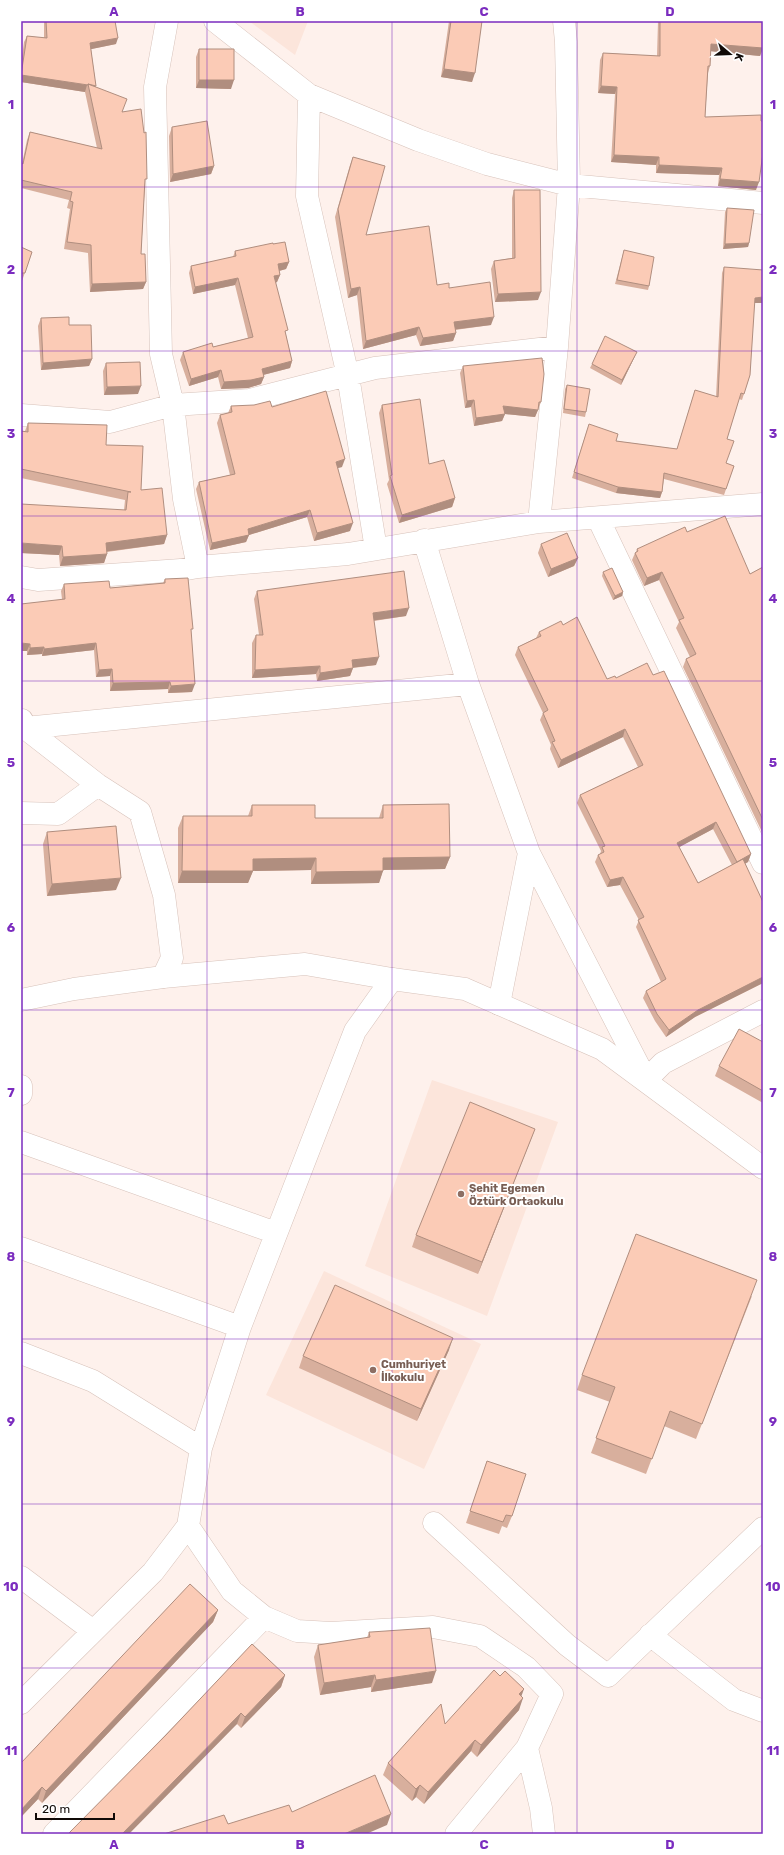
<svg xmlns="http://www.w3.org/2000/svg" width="784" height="1855" viewBox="0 0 784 1855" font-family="Rubik,sans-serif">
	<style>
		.built { fill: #fce5db }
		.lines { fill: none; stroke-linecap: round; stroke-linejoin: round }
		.street-casing { stroke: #d7c2ba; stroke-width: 23 }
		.secondary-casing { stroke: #d7c2ba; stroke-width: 23 }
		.street { stroke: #fff; stroke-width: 22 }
		.secondary { stroke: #fff; stroke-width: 22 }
		.wall { fill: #d8af9d; fill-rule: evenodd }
		.shaded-wall { fill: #b08e7f }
		.building { fill: #fbcbb6; stroke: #b08e7f }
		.grid { fill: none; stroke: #7b2cbf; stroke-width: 1; stroke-opacity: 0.55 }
		.education-dot { fill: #8d6e63; stroke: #fff; stroke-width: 1.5 }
		.labels { text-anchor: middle; stroke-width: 4; stroke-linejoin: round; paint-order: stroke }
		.education-label { font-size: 11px; font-weight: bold; fill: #785e54; stroke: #fff; text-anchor: start }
		.neatline { fill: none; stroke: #7b2cbf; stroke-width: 1.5 }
		.grid-label { font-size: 13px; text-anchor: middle; font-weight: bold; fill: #7b2cbf }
	</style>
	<rect width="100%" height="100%" fill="#fef1ec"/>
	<!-- built -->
	<path class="built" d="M249,21H308L295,55Z
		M432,1080L558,1122L487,1316L365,1266Z
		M324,1271L481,1344L424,1469L266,1395Z"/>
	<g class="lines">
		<!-- street casing -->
		<g class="street-casing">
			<path id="street" d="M167,21L155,87L161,354L173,405L184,499L198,567
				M215,21L309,95L418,140L487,164L569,185L763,203
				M309,95L307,196L348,376L376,549
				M21,415L110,422L173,405L250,400L375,368L557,347
				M598,518L763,863
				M539,522L557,347L569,185L566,42L564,21
				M424,540L468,684L529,853L646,1080L663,1063L763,1011
				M21,577L38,580L181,570L198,567L348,554L539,522L763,504
				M22,720L25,728L98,785L140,812L164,895L172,958L163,977
				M25,728L468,684
				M21,813L58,814L98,785
				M499,1004L529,853
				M21,1086V1094
				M21,1142L276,1233
				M21,1248L240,1327
				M21,1353L93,1381L201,1448
				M434,1523L567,1645L608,1676L763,1528
				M188,1526L232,1591L264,1617L297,1631L331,1633L433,1627L480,1636L526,1667L552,1694L527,1748L541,1808L544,1834
				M21,1577L93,1631
				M650,1635L734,1700L763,1711
				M21,1703L153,1572L188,1526L201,1448L240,1327L355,1031L392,979
				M54,1834L264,1617
				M456,1834L527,1748"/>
		</g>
		<!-- secondary casing -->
		<g class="secondary-casing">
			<path id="secondary" d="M21,1000L74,989L163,977L305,964L392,979L465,989L602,1049L763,1168"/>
		</g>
		<!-- street -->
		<use href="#street" class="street"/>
		<!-- secondary -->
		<use href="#secondary" class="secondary"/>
	</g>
	<!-- wall -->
	<path class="wall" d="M44,21H115L116,44L91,49L96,87L122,112L145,185L141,254L146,282L143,289L90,292L88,253L64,249L70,209L67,208L69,200L21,188V163L22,164L27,140L30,132L97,148L85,92L21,82V64L24,42L27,36L44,38Z
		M449,21H482L472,82L441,77Z
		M658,21H763V48L760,56L711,51L710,66L708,73L705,117L756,190L718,186L719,175L656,173V165L611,162L615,94L598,93L600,60L603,53L657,56Z
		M199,49L231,89L196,88V57Z
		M172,127L214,166L211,174L170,182L169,136Z
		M353,157L366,235L437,285L449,288L491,325L455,330L456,333L453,341L420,346L416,335L363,349L357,295L348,298L335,217L350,165Z
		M514,190L538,300L495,302L491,269L494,261L512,258V198Z
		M727,208L749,243L748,247L723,249L725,212Z
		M273,244L289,262L286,269L279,271L280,275L277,282L275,283L286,335L292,361L290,368L263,375L264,377L261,384L248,388L221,389L218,377L189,386L180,360L183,352L213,347L248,338L235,285L193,294L189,273L191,266L233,257L235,251Z
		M21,247L32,252L22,281H21Z
		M624,250L649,286L648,290L615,284Z
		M724,267L763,303H754L750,375L742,400L739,399L727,439L726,463L734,466L724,495L664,479L662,492L660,498L616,493L572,478L587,430L616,441L677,449L695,390L716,397L722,273Z
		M41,318L69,325L92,359L89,366L41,370L38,326Z
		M635,356L621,385L590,368L592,364Z
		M106,363L138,394L104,395L103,371Z
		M463,366L541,402L535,417L505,414L502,421L474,426L471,407L465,408L460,373Z
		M567,385L586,412L585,417L563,413L565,389Z
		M382,405L429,464L455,498L452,507L399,523L387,484L389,480L379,413Z
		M231,406L272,407L342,467L338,468L350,531L314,541L307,517L249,535L246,542L210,550L196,489L199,482L230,475L217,423L220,415L228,413Z
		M28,423L106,445L141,490L167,535L164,544L107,552V554L104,563L60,566L59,555L21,553L124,510L125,500L21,478V431H25Z
		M687,532L750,574L763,567V834L683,667L686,659L690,657L676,628L679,622L659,580L644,586L632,560L635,553L636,552L637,549Z
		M541,544L578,558L574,566L548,577L538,553Z
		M603,572L623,592L622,596L613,600L602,576Z
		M165,579L191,634L192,692L168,693V689L110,691V676L96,677L94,650L42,656V654L27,655V651H21L62,599L61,591L64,584L110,588L163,583Z
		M257,591L406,616L374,621L376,665L353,668L350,676L317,681L316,674L252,678V643L256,635H259L254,599Z
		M563,625L607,679L653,675L751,854L748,862L745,864L763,902V983L695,1017L666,1037L655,1021L643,998L646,991L661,982L636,927L639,920L620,885L607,887L595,862L598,855L600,854L601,851L577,803L580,795L638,767L623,737L558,768L550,749L551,745L540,720L543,713L515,655L518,647L536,638L539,632ZM713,829L732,865L698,883L679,847Z
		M252,805L315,818H379L383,805L450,857L445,869L383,870L379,883L311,884V870L253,871L248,883H178V828L183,816H248Z
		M47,832L116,890L47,896L43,844Z
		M763,1042V1103L715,1076L719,1066Z
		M535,1129L478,1274L412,1247L416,1235Z
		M752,1296L696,1439L664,1426L646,1474L591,1453L610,1402L577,1390L582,1375Z
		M449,1350L417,1421L299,1368L303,1356Z
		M487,1461L512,1516L507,1528L502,1526L499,1534L466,1523Z
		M218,1610L213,1622L42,1803L38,1799L21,1817V1763Z
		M369,1632L432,1683L371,1692V1687L320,1695L314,1657L318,1645L367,1638Z
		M285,1675L281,1687L241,1728L237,1724L68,1834Z
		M521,1696L519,1710L477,1757L471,1751L424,1804L416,1797L412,1801L383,1775L388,1763L445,1724Z"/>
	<!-- shaded-wall -->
	<path class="shaded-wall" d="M118,38L116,44L87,50L90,43Z
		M711,44L763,48L760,56L708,51Z
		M444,69L475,73L472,82L441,77Z
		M21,75L87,85L85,92L21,82Z
		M199,80H234L231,89L196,88Z
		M601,86L617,87L615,94L598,93Z
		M614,155L659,157L656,165L611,162Z
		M659,165L722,168L719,175L656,173Z
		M214,166L211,174L170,182L173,174Z
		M720,179L759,182L756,190L718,186Z
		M749,243L748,247L723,249L725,244Z
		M289,262L286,269L275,272L278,264Z
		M280,275L277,282L271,284L274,276Z
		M238,278L235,285L193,294L195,287Z
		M146,282L143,289L90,292L92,284Z
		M360,287L357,295L348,298L351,289Z
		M541,292L538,300L495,302L498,294Z
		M763,297V303H752L755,298Z
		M494,317L491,325L451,330L454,322Z
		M419,327L416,335L363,349L366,341Z
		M456,333L453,341L420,346L423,338Z
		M637,352L635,356L621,385L622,380Z
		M92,359L89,366L41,370L43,363Z
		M292,361L290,368L259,376L262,369Z
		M221,370L218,377L189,386L191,379Z
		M264,377L261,384L248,388L221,389L224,382Z
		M141,386L138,394L104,395L107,387Z
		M474,400L471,407L465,408L467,401Z
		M503,406L538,410L535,417L505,414L502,421L474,426L476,418Z
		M345,459L342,467L333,469L336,462Z
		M618,487L662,492L660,498L616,493Z
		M455,498L452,507L399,523L402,515Z
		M310,510L307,517L249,535L246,542L210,550L212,543L248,529Z
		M353,523L350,531L314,541L317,533Z
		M167,535L164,544L102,552L106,543Z
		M21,543L62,546L59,555L21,553Z
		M107,554L104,563L60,566L63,557Z
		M578,558L574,566L548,577L551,569Z
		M662,572L659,580L644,586L647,578Z
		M623,592L622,596L613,600L615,596Z
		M409,608L406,616L370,621L373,613Z
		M21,643L30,644L27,651H21Z
		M96,643L94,650L42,656L44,649Z
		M44,647L42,654L27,655L30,648Z
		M379,657L376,665L349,668L352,660Z
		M320,666L316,674L252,678L255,670Z
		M353,668L350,676L317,681L320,673Z
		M112,669L110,676L96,677L99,670Z
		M170,682L168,689L110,691L113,683Z
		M195,684L192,692L168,693L171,686Z
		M625,729L623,737L558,768L561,760Z
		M716,822L713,829L674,850L677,843Z
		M751,854L748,862L734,869L737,862Z
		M450,857L445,869L379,870L383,858Z
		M316,858L311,870L248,871L253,859Z
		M182,871H253L248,883H178Z
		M383,871L379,883L311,884L316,872Z
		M623,877L620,885L607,887L610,880Z
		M121,878L116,890L47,896L52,884Z
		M763,977V983L695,1017L666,1037L669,1030L698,1010Z
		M535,1129L530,1141L478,1274L482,1262Z
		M453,1338L449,1350L417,1421L421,1409Z
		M218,1610L213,1622L42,1803L46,1791Z
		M436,1671L432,1683L371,1692L376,1680Z
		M285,1675L281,1687L241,1728L245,1717Z
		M375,1675L371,1687L320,1695L324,1683Z
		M524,1689L520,1700L519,1694Z
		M523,1698L519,1710L477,1757L481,1745Z
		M241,1713L237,1724L129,1834H122Z
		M475,1740L471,1751L424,1804L428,1792Z
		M420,1785L416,1797L412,1801L416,1789Z
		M42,1787L38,1799L21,1817V1810Z
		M391,1814L387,1825L366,1834H344Z"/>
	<!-- building -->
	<path class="building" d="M46,21H115L118,38L90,43L96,86L88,84V85L21,75L27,36L47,38Z
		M451,21H482L475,73L444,69Z
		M660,21H763V48L711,44L710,66H708L705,117L761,115V121H763V153L759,182L720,179L722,168L659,165V157L614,155L617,87L601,86L603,53L660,56Z
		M199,49H234V80H199Z
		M88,84L127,99L122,112L141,109L144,133L146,132L147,179H145L141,254H145L146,282L92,284L91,245L67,242L73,202L70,201L72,192L21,180V163L23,164L30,132L102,149Z
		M207,121L214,166L173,174L172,127Z
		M353,157L385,166L366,235L429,226L437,285L449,283V288L490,282L494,317L454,322L456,333L423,338L419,327L366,341L360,287L351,289L338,209Z
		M514,190H540L541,292L498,294L494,261L515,258Z
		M727,208L754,210L749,243L725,244Z
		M285,242L289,262L278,264L280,275L274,276L288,330L285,331L292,361L262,369L264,377L251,380L224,382L221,370L191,379L183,352L212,343L213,347L253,337L238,278L195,287L191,266L236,256L235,251L273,243V244Z
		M21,247L32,252L25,273H21Z
		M624,250L654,257L649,286L617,280Z
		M724,267L763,270V297L755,298L750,375L744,394L741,393L727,439L734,441L726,463L734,466L726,489L664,473L662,492L618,487L574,472L589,424L618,434L616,441L677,449L695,390L718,397Z
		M69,317V325H91L92,359L43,363L41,318Z
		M605,336L637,352L622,380L592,364Z
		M542,358L544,374L541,402H539L538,410L503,406L505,414L476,418L474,400L467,401L463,366Z
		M140,362L141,386L107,387L106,363Z
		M567,385L590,389L586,412L564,409Z
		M326,391L345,459L336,462L353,523L317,533L310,510L248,529L249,535L212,543L199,482L235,474L220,415L232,412L231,406L254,405L270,401L272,407Z
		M420,399L429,464L444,460L455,498L402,515L390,476L392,475L382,405Z
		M28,423L107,425L106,445L143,446L141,490L162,488L167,535L106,543L107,554L63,557L62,546L21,543V504L126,510L128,492H131L21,469V431L28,432Z
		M725,516L750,574L763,567V820L686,659L696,654L679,620L684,618L662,572L647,578L635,553L638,551L637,549L685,527L687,532Z
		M567,533L578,558L551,569L541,544Z
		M612,568L623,592L615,596L603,572Z
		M404,571L409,608L373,613L379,657L352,660L353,668L320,673V666L255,670L256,635H263L257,591Z
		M188,578L193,629H191L195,684L171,686L170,682L113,683L112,669L99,670L96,643L44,649V647L30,648V644L21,643V604L65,599L64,584L109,581L110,588L165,583V579Z
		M577,617L607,679L615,676L616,678L647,663L653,675L664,671L751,854L737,862L716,822L677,843L698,883L743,859L763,902V977L698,1010L669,1030L657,1014L646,991L666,979L638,920L644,917L623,877L610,880L598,855L604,852L602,847L605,846L580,795L643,765L625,729L561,760L552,742L555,741L543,713L548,710L518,647L541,636L539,632L561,621L563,625Z
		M449,804L450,857L383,858V871L316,872V858L253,859V871H182L183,816H252V805H315V818H383V805Z
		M116,826L121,878L52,884L47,832Z
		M739,1029L763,1042V1091L719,1066Z
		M470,1102L535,1129L482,1262L416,1235Z
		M636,1234L757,1280L702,1424L670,1411L652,1459L596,1438L615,1387L582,1375Z
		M335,1285L453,1338L421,1409L303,1356Z
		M487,1461L526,1474L512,1516L506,1515L503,1522L470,1511Z
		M190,1584L218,1610L46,1791L42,1787L21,1810V1763Z
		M430,1628L436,1671L376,1680L375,1675L324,1683L318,1645L370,1637L369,1632H371Z
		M252,1644L285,1675L245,1717L241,1713L122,1834H68L166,1735Z
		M494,1670L500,1676L505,1671L524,1689L519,1694L523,1698L481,1745L475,1740L428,1792L420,1785L416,1789L388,1763L441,1704L445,1724Z
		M375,1775L391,1814L344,1834H164L224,1815L228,1824L289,1805L292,1812Z"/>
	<!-- grid -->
	<path class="grid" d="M207,21V1834M392,21V1834M577,21V1834M21,187H763M21,351H763M21,516H763M21,681H763M21,845H763M21,1010H763M21,1174H763M21,1339H763M21,1504H763M21,1668H763"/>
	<!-- markers -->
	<g class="education-dot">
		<circle cx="461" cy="1194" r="4"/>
		<circle cx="373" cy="1370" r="4"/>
	</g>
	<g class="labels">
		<!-- education labels -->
		<g class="education-label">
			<text x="469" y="1192">Şehit Egemen<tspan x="469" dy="13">Öztürk Ortaokulu</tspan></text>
			<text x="381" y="1368">Cumhuriyet<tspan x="381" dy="13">İlkokulu</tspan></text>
		</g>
	</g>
	<!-- border -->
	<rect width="784" height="1855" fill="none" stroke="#ffffff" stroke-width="44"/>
	<!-- north arrow -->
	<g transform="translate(730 54) rotate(109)" stroke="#ffffff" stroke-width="3" paint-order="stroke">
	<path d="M0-3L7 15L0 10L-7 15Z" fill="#100a07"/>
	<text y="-6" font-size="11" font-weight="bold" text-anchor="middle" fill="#100a07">K</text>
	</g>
	<!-- scale -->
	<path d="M36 1813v6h78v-6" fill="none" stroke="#100a07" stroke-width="2"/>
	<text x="42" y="1813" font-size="12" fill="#100a07" stroke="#ffffff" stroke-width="3" paint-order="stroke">20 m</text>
	<rect x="22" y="22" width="740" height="1811" class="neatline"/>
	<g class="grid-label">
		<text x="114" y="16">A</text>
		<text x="300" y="16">B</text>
		<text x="484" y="16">C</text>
		<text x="670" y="16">D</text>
		<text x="11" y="109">1</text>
		<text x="773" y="109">1</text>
		<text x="11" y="274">2</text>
		<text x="773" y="274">2</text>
		<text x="11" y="438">3</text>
		<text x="773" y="438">3</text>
		<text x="11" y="603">4</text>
		<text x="773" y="603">4</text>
		<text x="11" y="767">5</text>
		<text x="773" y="767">5</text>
		<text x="11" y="932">6</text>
		<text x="773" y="932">6</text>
		<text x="11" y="1097">7</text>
		<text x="773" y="1097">7</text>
		<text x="11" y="1261">8</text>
		<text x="773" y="1261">8</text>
		<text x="11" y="1426">9</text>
		<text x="773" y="1426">9</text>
		<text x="11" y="1591">10</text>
		<text x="773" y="1591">10</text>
		<text x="11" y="1755">11</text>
		<text x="773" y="1755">11</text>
		<text x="114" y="1849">A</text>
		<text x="300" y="1849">B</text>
		<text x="484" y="1849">C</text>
		<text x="670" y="1849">D</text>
	</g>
</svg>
